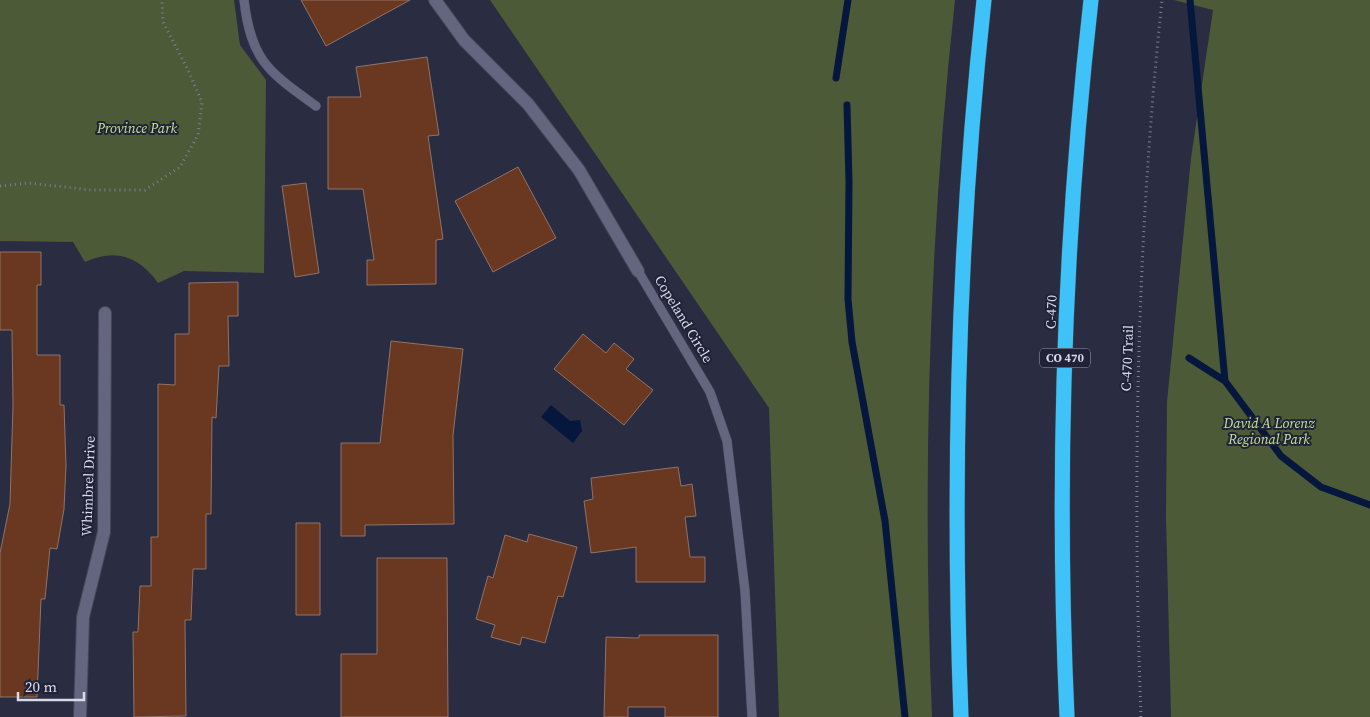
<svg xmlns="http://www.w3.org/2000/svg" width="1370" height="717" viewBox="0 0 1370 717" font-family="'Source Serif 4',serif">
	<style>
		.green { fill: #4c5a37 }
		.water { fill: #06173e }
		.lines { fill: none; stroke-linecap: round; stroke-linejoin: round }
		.stream { stroke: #06173e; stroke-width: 7 }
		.building { fill: #6a3821; stroke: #8f7368 }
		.lane-casing { stroke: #464759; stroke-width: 10 }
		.street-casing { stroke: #464759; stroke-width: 14 }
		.highway-casing { stroke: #464759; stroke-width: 16 }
		.path { stroke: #7d7f90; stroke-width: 3; stroke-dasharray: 1 4; stroke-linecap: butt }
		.lane { stroke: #64667f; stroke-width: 9 }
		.street { stroke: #64667f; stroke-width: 12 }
		.highway { stroke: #3ec2f7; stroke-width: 15 }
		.labels { text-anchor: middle; stroke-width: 4; stroke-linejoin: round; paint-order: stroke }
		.shield { fill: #202237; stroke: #a1a3b3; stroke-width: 1 }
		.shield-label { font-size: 12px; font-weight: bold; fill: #d8dae8 }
		.park-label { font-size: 14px; font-style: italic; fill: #c4e495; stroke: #202237 }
		.street-label { font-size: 14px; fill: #d8dae8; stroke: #202237 }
	</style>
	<rect width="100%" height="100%" fill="#2a2c41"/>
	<!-- green -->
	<path class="green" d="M0,0H234L240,45L266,80L264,273L184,271L158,283C139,256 115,248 85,262L73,242L0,241Z
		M490,0H955C929,238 922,478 932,717H779L769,408Z
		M1174,0H1370V717H1171L1166,516L1167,402L1191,158L1213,10Z"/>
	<!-- water -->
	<path class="water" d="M551,405L570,421L580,420L582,431L573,443L541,417Z"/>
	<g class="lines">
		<!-- stream -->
		<path class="stream" d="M1190,0L1225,381L1281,456L1321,487L1370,505
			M836,78L848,0
			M847,105L849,182L848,299L852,342L885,521L905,717
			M1189,358L1225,381"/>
	</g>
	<!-- building -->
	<path class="building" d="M301,0H410L326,46Z
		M427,57L439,135L428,136L443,239L436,240V284L367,285V260H374L363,189H328V97H361L356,67Z
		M518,167L556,238L493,272L455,201Z
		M306,183L319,273L295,277L282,186Z
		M0,252H41V285H37V355H60V405H64L66,466L64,509L57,549L50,548L45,599H41L37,697H0V553L10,504L13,405L12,330H0Z
		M238,282V316H228L229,366H219L216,418L212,417L211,514H206V569H193L191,620H185L186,716L134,717L133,632H138L140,586H151V537H158V384L175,385V334H189V283Z
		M583,334L606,353L614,343L634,359L626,369L653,390L624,425L554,369Z
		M391,341L463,349L453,435L454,524L365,525V536H341V443H380Z
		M678,467L681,486L692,484L696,516L685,517L690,557H705V582H636V547L591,553L584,501L593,499L591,478Z
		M296,523H320V615H296Z
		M529,534L577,547L563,597L558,596L545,643L522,637L520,645L491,637L495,625L476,619L488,576L493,578L505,535L527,542Z
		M377,558H447L448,717H341V654H377Z
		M639,635H718V717H665V707H628V717H604L606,637L639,638Z"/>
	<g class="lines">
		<!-- lane casing -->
		<g class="lane-casing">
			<path id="lane" d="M244,0C251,61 269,72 316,106
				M638,271L710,392L727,441L745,591L752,717"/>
		</g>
		<!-- street casing -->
		<g class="street-casing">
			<path id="street" d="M435,0L464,40L528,104L579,170L638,271
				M80,717L83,617L104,532L105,313"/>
		</g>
		<!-- highway casing -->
		<g class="highway-casing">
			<path id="highway" d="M961,717C952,477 958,238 984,0
				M1067,717C1056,478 1064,238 1091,0"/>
		</g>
		<!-- path -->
		<path class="path" d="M0,186L28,183L91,190H145L180,167L198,135L202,102L188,70L163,22L162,0
			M1141,717C1132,478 1137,238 1162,0"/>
		<!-- lane -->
		<use href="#lane" class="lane"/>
		<!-- street -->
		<use href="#street" class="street"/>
		<!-- highway -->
		<use href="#highway" class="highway"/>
	</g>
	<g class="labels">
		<!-- shield labels -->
		<rect class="shield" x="1040" y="348.5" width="50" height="19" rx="4"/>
		<g class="shield-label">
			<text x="1065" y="362">CO 470</text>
		</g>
		<!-- park labels -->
		<g class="park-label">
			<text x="137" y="133">Province Park</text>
			<text x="1269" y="428">David A Lorenz<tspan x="1269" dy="16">Regional Park</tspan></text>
		</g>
		<!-- street labels -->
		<g class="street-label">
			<text transform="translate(1051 312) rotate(-88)" y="5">C-470</text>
			<text transform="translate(684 319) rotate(59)" y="5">Copeland Circle</text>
			<text transform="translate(1127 358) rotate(-88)" y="5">C-470 Trail</text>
			<text transform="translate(88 486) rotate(-88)" y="5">Whimbrel Drive</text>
		</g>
	</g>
	<!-- scale -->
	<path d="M18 692v8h66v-8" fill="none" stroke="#d8dae8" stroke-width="2.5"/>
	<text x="25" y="692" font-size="15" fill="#d8dae8" stroke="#202237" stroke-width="4" paint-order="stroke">20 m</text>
</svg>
